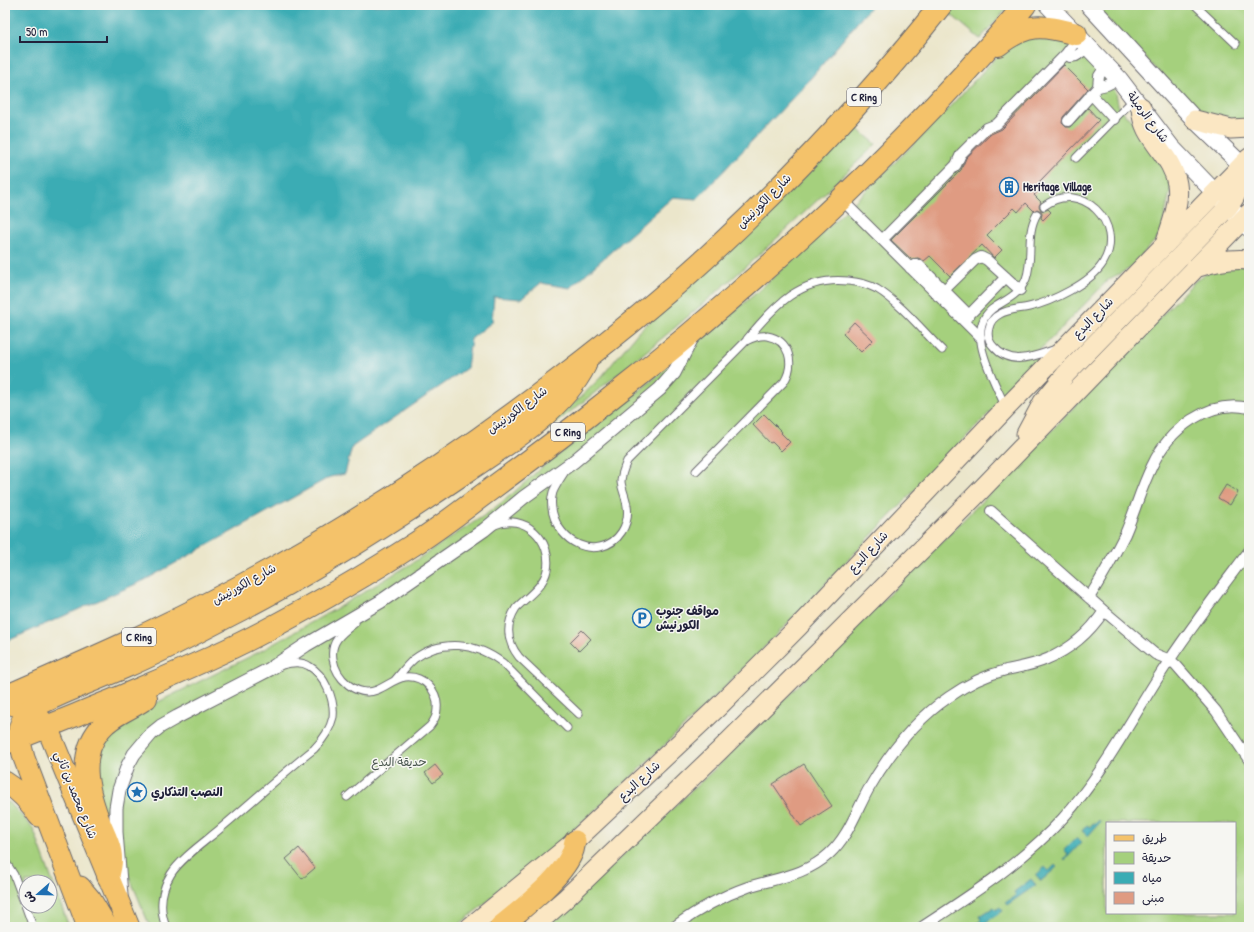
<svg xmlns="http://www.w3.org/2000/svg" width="1254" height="932" viewBox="0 0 1254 932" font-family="'Patrick Hand','Playpen Sans Arabic',sans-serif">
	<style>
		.green { fill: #a5d07d; stroke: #64795c; fill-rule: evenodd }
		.water { fill: #3aacb4; stroke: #2e6778 }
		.building { fill: #df9b82 }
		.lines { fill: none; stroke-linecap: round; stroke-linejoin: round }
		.service-casing { stroke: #68676d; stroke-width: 9 }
		.pedestrian-casing { stroke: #68676d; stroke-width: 12 }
		.minor-casing { stroke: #68676d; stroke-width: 15 }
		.tertiary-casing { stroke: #68676d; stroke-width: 19 }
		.secondary-casing { stroke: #68676d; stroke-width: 21 }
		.primary-casing { stroke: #68676d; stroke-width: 23 }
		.trunk-casing { stroke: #68676d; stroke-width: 24 }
		.service { stroke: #fff; stroke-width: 7 }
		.pedestrian { stroke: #fff; stroke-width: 10 }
		.minor { stroke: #fff; stroke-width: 13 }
		.tertiary { stroke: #fff; stroke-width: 17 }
		.secondary { stroke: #fbe7c3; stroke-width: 19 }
		.primary { stroke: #f4c26a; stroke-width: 21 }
		.trunk { stroke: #f4c26a; stroke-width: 22 }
		.labels { text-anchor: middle; stroke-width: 3; stroke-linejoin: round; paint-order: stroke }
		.shield { fill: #f6f6f2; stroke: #626272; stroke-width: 1 }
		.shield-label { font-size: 11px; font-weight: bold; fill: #22223b }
		.street-label { font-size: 12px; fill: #22223b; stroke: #f6f6f2 }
		.poi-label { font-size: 12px; font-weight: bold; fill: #22223b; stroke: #f6f6f2; text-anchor: start }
		.park-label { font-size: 12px; fill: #49564f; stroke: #f6f6f2 }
	</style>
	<rect width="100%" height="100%" fill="#f6f6f2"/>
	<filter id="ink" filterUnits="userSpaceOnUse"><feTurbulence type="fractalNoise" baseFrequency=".025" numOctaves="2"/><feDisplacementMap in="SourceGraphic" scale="8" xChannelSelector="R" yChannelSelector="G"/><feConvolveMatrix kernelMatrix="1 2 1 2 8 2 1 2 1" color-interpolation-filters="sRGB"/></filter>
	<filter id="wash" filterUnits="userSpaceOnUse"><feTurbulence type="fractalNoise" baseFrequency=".012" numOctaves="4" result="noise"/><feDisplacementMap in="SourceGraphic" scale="16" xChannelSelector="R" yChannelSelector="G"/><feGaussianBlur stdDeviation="0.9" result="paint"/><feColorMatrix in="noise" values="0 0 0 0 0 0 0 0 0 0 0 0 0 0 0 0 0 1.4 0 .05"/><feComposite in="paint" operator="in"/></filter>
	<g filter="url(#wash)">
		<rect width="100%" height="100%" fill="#ebe6cb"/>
		<!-- green -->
		<path class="green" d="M956,5H1010L980,39L949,13Z
			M1094,5H1249V125L1200,115Z
			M1026,33L1073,44L1116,92L1118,105L1126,116L1135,122L1172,182L1161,234L1129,269L1109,279L1047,343L1038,351L1040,360L887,519L787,624L719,693L612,795L552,849L456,927H150L137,895L102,813L94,760L110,731L146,708L259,652L339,607L409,565L488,513L511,495L541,468L632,397L755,294L840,216L927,131L1004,49Z
			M853,125L876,144C822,196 768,248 711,297C655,345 598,391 539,436L540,429L573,404L588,390L603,375L639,331L685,291Z
			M1249,264V927H546L719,765L1027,456L1194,282L1210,271ZM1107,823H1235V913H1107Z
			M5,802L10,803L33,828L69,927H5ZM26,882H50V906H26Z"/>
		<!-- water -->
		<path class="water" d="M5,5H872L805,85L697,199L673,197L570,288L541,283L521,299L494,297L492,322L471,339L467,368L352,447L345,474L330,477L145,580L5,642Z
			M1099,820L1100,822L1102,820L1088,836L1082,831L1087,825L1090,827L1093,823L1095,824Z
			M1077,837L1082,842L1065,860L1064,858L1068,854L1064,850Z
			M1055,865L1057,867L1041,881L1036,875L1045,867L1049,871Z
			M1031,879L1036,885L1007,905L1005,903L1016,895L1014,892Z
			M994,907L996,910L1000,907L1003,911L980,926L977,923L982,920L980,916Z"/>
		<g id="blocks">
			<!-- building -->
			<path class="building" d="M1064,65L1088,89L1063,117L1062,123L1066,127H1070L1088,108L1099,120L1039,182L1043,186L1034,195L1041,202L1039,206L1041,210L1044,211L1048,209L1051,212L1043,220L1041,218L1042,214L1041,211L1037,209L1034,211L1026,203L1018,212L1014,208L987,235L1002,250L994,258L982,245L950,276L930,256L924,261L918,258L911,259L891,240L961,170L966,158L991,134L1002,129Z
				M854,322L873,340L861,352L843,334Z
				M764,414L782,432L781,433L790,442L781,451L772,442L770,443L753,425Z
				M1226,485L1238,492L1230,505L1218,498Z
				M582,630L591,639L579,651L570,642Z
				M804,764L832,806L801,826L773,784Z
				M435,765L443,775L433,783L425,773Z
				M299,848L315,868L302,879L286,859Z"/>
		</g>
	</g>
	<g filter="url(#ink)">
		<use href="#blocks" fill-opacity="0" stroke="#68676d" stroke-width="1"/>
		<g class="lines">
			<!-- service casing -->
			<g class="service-casing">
				<path id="service" d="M1195,5L1236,44
					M1076,158L1134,99
					M1044,206C1080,178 1127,224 1103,263C1091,283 1051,302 1029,307C1020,309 1008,309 1000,314C994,317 990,322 989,328C987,335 989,342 994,347C1011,367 1035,356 1056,349
					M747,339C774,306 801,276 848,281C858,282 868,284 877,289C899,302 924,332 942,350
					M1005,406C994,379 962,328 995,307C1007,299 1020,294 1026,279C1034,257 1025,234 1037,214
					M564,473C560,479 556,485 553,492C545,519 570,553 600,547C619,543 630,524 627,506C626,497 622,490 621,482C621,475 624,468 627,461L746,341C752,338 759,335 767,336C790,340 795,364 784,382L696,471
					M495,525C524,512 553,540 547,570C544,586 527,597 516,608C505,625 507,642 519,657L579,714
					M395,680C401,673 407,665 414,659C442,638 477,643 503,663L567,728
					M347,797L430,726C434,721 437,716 437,709C439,691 423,675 405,677C394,679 387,686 377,690C356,698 336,678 333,659C330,641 342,633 355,623
					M5,861L14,875L33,927
					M166,927C159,909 161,890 171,874C181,858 206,841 221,828C252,802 282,774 314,749C323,740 330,730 333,717C335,700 325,675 309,666C301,661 291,663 282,665"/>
			</g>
			<!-- pedestrian casing -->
			<g class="pedestrian-casing">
				<path id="pedestrian" d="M1066,54L1070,57L1076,56L1089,47
					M1098,87L1099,76L1106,65
					M1091,94L1114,119
					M1068,121L1098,87L1107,85L1119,79
					M841,199L980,337
					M882,240L956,165L961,154L987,128L997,124L1066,54L1079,37
					M910,268L916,264L919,265L969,315
					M938,296L975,260L981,257L987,260L1020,290
					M965,319L1006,277
					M991,511L1104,611L1155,654L1170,660L1176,665L1216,711L1249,760
					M1089,598C1102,577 1114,556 1125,534C1135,511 1141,488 1152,466C1169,429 1208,399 1249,408
					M674,927C696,911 722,896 748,887C777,878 806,875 829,854C848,837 856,812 868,790C888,755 915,720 949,697C966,685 986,675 1006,670C1020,667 1034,665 1047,659C1071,649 1090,632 1104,611
					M922,927C971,895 1023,862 1063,818C1102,775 1129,723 1161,673C1188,631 1219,591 1249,551"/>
			</g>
			<!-- minor casing -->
			<g class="minor-casing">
				<path id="minor" d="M121,895L116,832V808L119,790L128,765L134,754L151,734L161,726L177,717L270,669L306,645L380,602L484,530L524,497L573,462L660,389L674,373L693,336"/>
			</g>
			<!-- tertiary casing -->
			<g class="tertiary-casing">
				<path id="tertiary" d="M1048,5L1119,79L1171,147L1249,228
					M1089,5L1195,120L1249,172"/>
			</g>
			<!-- secondary casing -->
			<g class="secondary-casing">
				<path id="secondary" d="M1141,107C1142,140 1172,153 1177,184C1180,203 1172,223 1166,241
					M1195,120L1231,129L1249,128
					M1195,268C1213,262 1230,258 1249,260
					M1026,434L1043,402L1066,374L1228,207C1238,194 1243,181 1242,165
					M470,927L575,841L719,706L799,626L1006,408L1249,158
					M533,927L565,899L720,750L824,647L975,496L1249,213"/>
			</g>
			<!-- primary casing -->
			<g class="primary-casing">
				<path id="primary" d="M5,703C22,705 37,713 47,727L129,927
					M19,738L24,758L88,927
					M5,782C20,791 30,802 39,816
					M80,887L91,900L107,927
					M500,927C522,909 561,879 572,853C574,849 574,845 575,841"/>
			</g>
			<!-- trunk casing -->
			<g class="trunk-casing">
				<path id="trunk" d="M998,45C1028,22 1041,25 1076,34
					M5,697C75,666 146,636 214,600C337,537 453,461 562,377C617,335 671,291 721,244C800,170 874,90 941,5
					M19,738C19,724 24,715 35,706C64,691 95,680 125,667C160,652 194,634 228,616C309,575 386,526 461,475C504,446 561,413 585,365
					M5,743C43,729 80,713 118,698C167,677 216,657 263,632C314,605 365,576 413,545C440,528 465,508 491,489C525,464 559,439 593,412C749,291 897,156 1025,5
					M108,876C115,856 109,845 101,827C89,796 76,758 100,729C112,714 131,709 146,698"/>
			</g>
			<!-- service -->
			<use href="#service" class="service"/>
			<!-- pedestrian -->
			<use href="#pedestrian" class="pedestrian"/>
			<!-- minor -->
			<use href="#minor" class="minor"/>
			<!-- tertiary -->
			<use href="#tertiary" class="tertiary"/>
			<!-- secondary -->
			<use href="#secondary" class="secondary"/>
			<!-- primary -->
			<use href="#primary" class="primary"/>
			<!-- trunk -->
			<use href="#trunk" class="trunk"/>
		</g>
	</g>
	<!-- icons -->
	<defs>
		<g id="building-ring" transform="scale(1)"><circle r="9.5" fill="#f6f6f2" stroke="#1f6fb2" stroke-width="1.5"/><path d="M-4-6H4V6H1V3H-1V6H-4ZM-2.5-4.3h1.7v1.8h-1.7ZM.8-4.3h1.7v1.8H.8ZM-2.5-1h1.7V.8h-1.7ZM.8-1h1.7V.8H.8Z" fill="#1f6fb2"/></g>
		<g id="parking-ring" transform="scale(1)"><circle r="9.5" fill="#f6f6f2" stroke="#1f6fb2" stroke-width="1.5"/><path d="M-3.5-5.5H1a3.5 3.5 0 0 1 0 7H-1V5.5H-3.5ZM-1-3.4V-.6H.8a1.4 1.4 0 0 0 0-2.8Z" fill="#1f6fb2"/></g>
		<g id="sight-ring" transform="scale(1)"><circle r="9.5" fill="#f6f6f2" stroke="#1f6fb2" stroke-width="1.5"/><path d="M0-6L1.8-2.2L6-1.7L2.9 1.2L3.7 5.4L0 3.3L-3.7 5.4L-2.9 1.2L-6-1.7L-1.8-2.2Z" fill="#1f6fb2"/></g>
	</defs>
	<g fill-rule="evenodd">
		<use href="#building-ring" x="1009" y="187"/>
		<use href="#parking-ring" x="642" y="618"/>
		<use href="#sight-ring" x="137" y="792"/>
	</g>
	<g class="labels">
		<!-- shield labels -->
		<g class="shield">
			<rect x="847" y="88" width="34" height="18" rx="3"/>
			<rect x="551" y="423" width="34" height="18" rx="3"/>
			<rect x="122" y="628" width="34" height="18" rx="3"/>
		</g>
		<g class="shield-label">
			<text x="864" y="101">C Ring</text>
			<text x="568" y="436">C Ring</text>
			<text x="139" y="641">C Ring</text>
		</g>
		<!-- street labels -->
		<g class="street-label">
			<text transform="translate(1148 117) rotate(53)" y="4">شارع الرميلة</text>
			<text transform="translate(764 201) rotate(-45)" y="4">شارع الكورنيش</text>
			<text transform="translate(1093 318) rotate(-46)" y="4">شارع البدع</text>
			<text transform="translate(517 410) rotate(-36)" y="4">شارع الكورنيش</text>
			<text transform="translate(868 552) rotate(-47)" y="4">شارع البدع</text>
			<text transform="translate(244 584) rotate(-29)" y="4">شارع الكورنيش</text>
			<text transform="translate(639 781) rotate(-43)" y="4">شارع البدع</text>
			<text transform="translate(76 795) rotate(68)" y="4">شارع محمد بن ثاني</text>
		</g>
		<!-- poi labels -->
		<g class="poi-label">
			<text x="1023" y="191">Heritage Village</text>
			<text x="656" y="615">مواقف جنوب<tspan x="656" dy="14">الكورنيش</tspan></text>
			<text x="151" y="796">النصب التذكاري</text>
		</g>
		<!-- park labels -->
		<g class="park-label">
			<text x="399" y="766">حديقة البدع</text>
		</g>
	</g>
	<!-- margin -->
	<rect width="1254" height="932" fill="none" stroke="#f6f6f2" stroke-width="20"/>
	<!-- legend -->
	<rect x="1106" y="822" width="130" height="92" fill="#f6f6f2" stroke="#a1a1a9"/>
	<rect x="1114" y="835" width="20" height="6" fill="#f4c26a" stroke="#a1a1a9"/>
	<text x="1142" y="842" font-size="12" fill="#22223b">طريق</text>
	<rect x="1114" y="852" width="20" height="12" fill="#a5d07d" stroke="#a1a1a9"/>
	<text x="1142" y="862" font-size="12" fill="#22223b">حديقة</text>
	<rect x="1114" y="872" width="20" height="12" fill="#3aacb4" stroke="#a1a1a9"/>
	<text x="1142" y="882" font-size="12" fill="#22223b">مياه</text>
	<rect x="1114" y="892" width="20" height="12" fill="#df9b82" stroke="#a1a1a9"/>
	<text x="1142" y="902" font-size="12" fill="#22223b">مبنى</text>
	<!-- north arrow -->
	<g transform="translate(38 894) rotate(250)"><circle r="19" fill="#f6f6f2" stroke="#a1a1a9"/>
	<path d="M0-3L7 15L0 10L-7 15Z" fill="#1f6fb2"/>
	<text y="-6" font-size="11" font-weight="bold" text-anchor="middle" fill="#22223b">ش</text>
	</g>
	<!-- scale -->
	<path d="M20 36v6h87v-6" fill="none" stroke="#22223b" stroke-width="2"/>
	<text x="26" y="36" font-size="12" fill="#22223b" stroke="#f6f6f2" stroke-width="3" paint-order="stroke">50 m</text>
</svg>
